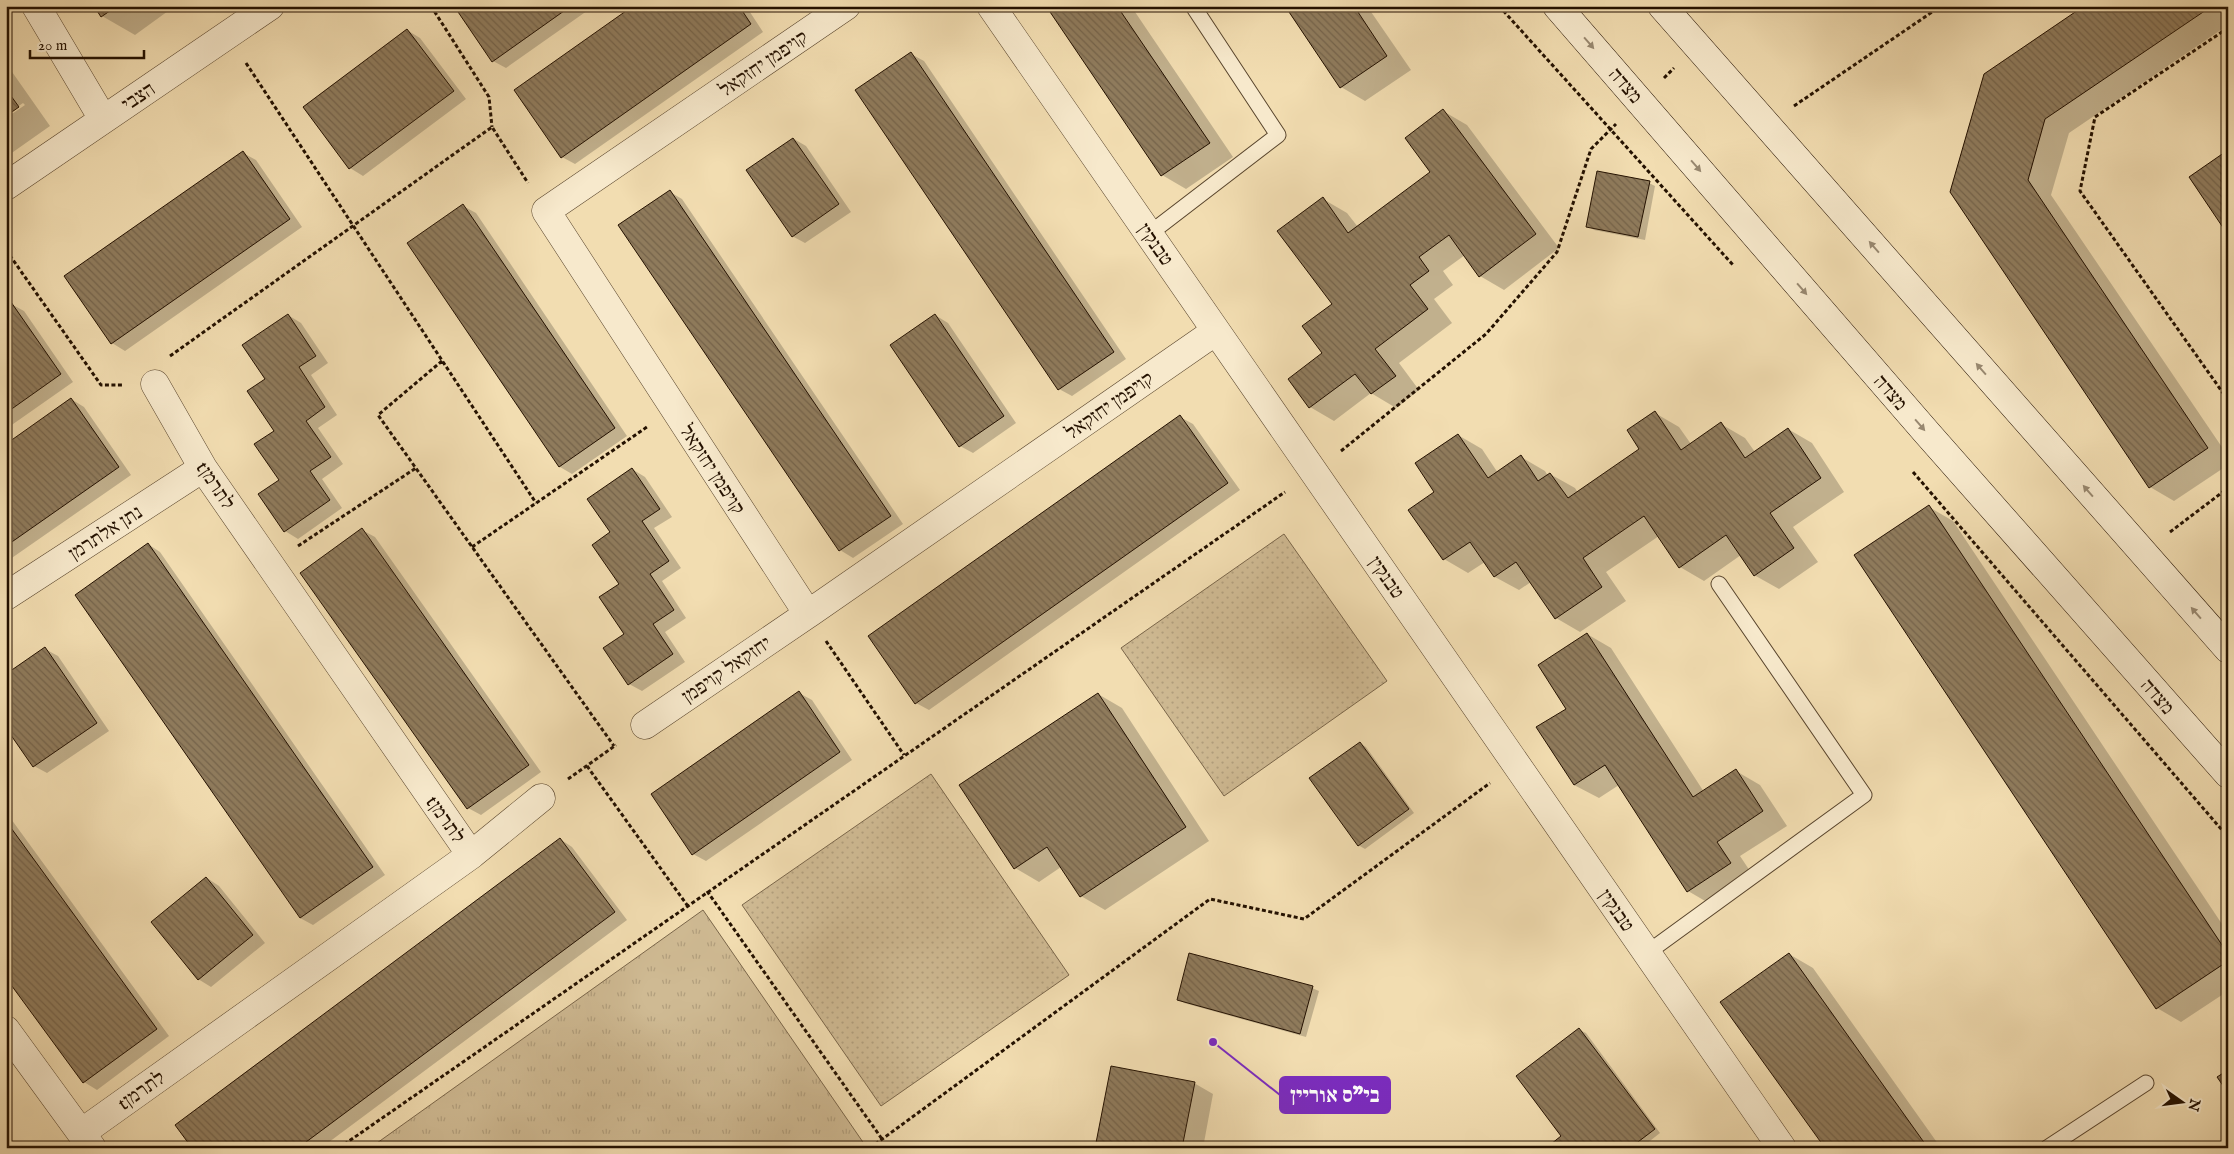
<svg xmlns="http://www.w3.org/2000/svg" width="2234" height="1154" viewBox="0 0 2234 1154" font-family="'IM FELL English','Frank Ruhl Libre',serif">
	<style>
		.grass { fill: url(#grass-dots); stroke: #7a664a }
		.park { fill: url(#park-tufts); stroke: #7a664a }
		.shadow { fill: #0003 }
		.building { fill: url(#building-back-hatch); stroke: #241100 }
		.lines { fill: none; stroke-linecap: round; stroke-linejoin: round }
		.service-casing { stroke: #58442c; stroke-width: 17 }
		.minor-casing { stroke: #58442c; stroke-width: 29 }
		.secondary-casing { stroke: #241100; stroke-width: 29 }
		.path { stroke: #241100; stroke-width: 3; stroke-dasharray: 4 2.5; stroke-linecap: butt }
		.service { stroke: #f7e9cc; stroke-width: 15 }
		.minor { stroke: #f7e9cc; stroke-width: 28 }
		.secondary { stroke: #f7e9cc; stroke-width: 28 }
		.oneway { fill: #988870 }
		.labels { text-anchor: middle; stroke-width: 4.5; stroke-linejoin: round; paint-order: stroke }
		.street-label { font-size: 20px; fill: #241100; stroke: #f7e9cc }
		.leader { fill: none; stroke: #7b2cbf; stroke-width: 2 }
		.callout-dot { fill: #7b2cbf; stroke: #f7e9cc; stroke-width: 2 }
		.callout { fill: #7b2cbf; stroke: #7b2cbf; stroke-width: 2 }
		.callout-label { font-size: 21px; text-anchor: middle; font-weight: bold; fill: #fff }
	</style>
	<defs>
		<pattern id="grass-dots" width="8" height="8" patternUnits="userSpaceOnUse" patternTransform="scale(1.25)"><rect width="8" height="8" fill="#cfba93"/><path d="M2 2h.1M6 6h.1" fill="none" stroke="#b29f7d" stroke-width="1.8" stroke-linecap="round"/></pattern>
		<pattern id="park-tufts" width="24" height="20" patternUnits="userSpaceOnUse" patternTransform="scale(1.25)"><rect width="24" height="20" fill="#cfba93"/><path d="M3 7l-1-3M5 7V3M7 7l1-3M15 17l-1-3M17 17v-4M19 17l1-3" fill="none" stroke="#b29f7d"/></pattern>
		<pattern id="building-back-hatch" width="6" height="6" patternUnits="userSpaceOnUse" patternTransform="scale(1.25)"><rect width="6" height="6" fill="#8f7b5c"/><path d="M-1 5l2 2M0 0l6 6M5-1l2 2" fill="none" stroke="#75634a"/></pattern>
	</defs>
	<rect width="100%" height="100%" fill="#f2ddb1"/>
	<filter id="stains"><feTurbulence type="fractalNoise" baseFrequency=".004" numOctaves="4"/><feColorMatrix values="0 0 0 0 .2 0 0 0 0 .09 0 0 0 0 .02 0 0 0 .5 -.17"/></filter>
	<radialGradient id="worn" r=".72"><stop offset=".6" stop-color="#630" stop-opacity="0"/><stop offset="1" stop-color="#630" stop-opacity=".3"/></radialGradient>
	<!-- grass -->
	<path class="grass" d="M1284,534L1387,681L1224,796L1121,648Z
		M931,774L1069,975L881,1106L742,905Z"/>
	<!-- park -->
	<path class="park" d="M703,910L867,1148H370Z"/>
	<!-- shadow -->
	<path class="shadow" d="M95,6H175L135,35L102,16Z
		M456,6H594L506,68L493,61Z
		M636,6H746L763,32L575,164L562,157Z
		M800,6H809L805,9Z
		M1048,6H1131L1233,157L1186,189L1162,175Z
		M1286,6H1367L1411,70L1365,101L1341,87Z
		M2086,6H2228V25L2069,133L2051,195L2228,456V465L2174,501L2150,487L1951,192Z
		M407,30L420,38L466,99L363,176L350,168L304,107Z
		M911,54L924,61L1126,359L1072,396L1059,389Z
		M6,67L10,69L50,126L6,157V118L25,105L23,103L6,115Z
		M1443,111L1467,125L1559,248L1504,290L1480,276L1465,255L1443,271L1453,285L1434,299L1452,323L1399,363L1419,390L1396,408L1371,393L1334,421L1310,407L1324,354L1334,304L1323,199L1347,213L1358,227L1432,172Z
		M794,139L806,146L851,212L805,243L792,236Z
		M243,153L256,160L302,227L125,351L112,343Z
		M1649,183L1655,186L1645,240L1594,230L1588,226Z
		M670,192L682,199L903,524L853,558L840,550Z
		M463,206L476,213L627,436L572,474L560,467Z
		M11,304L24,311L73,382L6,429V307Z
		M288,315L301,323L328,363L311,375L337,415L318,428L343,464L322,479L342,508L298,539L285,531L276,431L266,379Z
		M935,315L948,323L1016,423L973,453L960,446Z
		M71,399L84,407L131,475L6,562V445Z
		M1655,413L1679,427L1691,444L1721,424L1745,438L1755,452L1788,429L1812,443L1844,492L1793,527L1818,562L1779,589L1754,575L1741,555L1704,581L1680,567L1659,536L1606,572L1626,601L1580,632L1556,618L1531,582L1519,590L1495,577L1485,562L1468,573L1444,559L1410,510L1436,492L1458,435L1482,449L1498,473L1521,457L1545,471L1548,476L1550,474L1575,488L1578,493L1641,449Z
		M1180,417L1193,424L1240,490L929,710L916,703Z
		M632,469L645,477L672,517L654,528L681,568L662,581L686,618L665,632L685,662L642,691L629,684L621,585L611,533Z
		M1929,507L1953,521L2228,933V991L2181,1022L2157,1008Z
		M362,530L375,537L541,772L481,815L468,808Z
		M148,544L160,552L385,875L313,925L300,918Z
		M1587,634L1611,648L1704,792L1736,771L1760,785L1787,826L1740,856L1754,877L1712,905L1688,891L1619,785L1599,798L1574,785Z
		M45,649L58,656L109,731L47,773L34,766Z
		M799,693L812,700L852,760L706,861L693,854Z
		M1098,694L1122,708L1209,841L1105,910L1081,896L1061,867L1039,882L1015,868Z
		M1360,743L1366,747L1414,813L1365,849L1358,845Z
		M6,812L169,1036L97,1090L84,1082L6,975Z
		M560,839L572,847L627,920L321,1148H194Z
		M207,878L219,886L265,943L211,987L198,979Z
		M1789,954L1813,968L1941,1148H1826Z
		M1312,988L1319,991L1306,1037L1184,1003L1178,999Z
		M1580,1030L1586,1033L1660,1133L1641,1148H1548L1563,1136Z
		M1194,1083L1213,1094L1203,1148H1096Z"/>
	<!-- building -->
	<path class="building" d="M94,6H117L101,17Z
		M454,6H571L492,62Z
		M633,6H739L751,24L561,158L514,90Z
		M1046,6H1117L1210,143L1161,176Z
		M1285,6H1354L1387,56L1340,88Z
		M2084,6H2212L2045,119L2028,180L2208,448L2149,488L1950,192L1984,74Z
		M407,29L454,91L349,169L303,107Z
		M911,52L1114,352L1058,390L855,90Z
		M6,89L19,107L6,116Z
		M1443,109L1536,234L1479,277L1449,235L1419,257L1429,271L1410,285L1428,309L1375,349L1396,376L1371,394L1355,374L1309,408L1288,379L1322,353L1302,326L1332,304L1277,231L1323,197L1348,233L1430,172L1405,138Z
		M793,138L839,204L792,237L746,170Z
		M2228,150V235L2189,177Z
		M243,151L290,219L111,344L64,276Z
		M1597,171L1650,181L1638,237L1586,227Z
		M670,190L891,516L839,551L618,225Z
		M463,204L615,428L559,467L407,243Z
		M11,302L61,374L6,413V306Z
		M288,314L316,356L299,367L325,407L306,421L331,457L310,471L330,500L284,532L258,494L279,480L254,444L274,431L247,391L265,379L242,345Z
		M935,314L1004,416L959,447L890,345Z
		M71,398L119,467L6,546V444Z
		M1655,411L1681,450L1721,422L1745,458L1788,428L1821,478L1770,513L1794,548L1754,576L1726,535L1679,568L1644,516L1583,558L1602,587L1555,619L1516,562L1494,577L1470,542L1443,560L1408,510L1434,492L1415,463L1458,434L1488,478L1521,455L1538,481L1550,473L1568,498L1639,449L1627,430Z
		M1180,415L1228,483L915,704L868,636Z
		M632,468L660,509L642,521L669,561L650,574L674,610L653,624L673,654L628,685L603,648L624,634L599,597L619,584L592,545L610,532L587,499Z
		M1929,505L2228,954V961L2156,1009L1854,555Z
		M362,528L529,765L467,809L300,573Z
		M148,543L373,867L300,918L75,595Z
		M1587,633L1693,797L1736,769L1763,811L1717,842L1731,863L1687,892L1605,765L1574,785L1536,727L1566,709L1538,665Z
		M45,647L97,723L33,767L6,728V674Z
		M799,691L840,752L692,855L651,794Z
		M1098,693L1186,827L1080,897L1047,847L1014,869L959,785Z
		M1360,742L1409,809L1358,846L1309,778Z
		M6,821L157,1029L83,1083L6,978Z
		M560,838L615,912L298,1148H192L175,1125Z
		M206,877L253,935L198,980L151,922Z
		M1189,953L1313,986L1300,1034L1177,1000Z
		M1789,953L1928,1148H1825L1720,1002Z
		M1579,1028L1655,1129L1630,1148H1546L1561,1136L1516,1076Z
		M1111,1066L1195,1082L1182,1148H1095Z
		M2228,1070V1093L2217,1077Z"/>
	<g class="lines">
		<!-- service casing -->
		<g class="service-casing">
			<path id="service" d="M1149,234L1278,135L1193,6
				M1647,953L1864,795L1719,584
				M2047,1148L2146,1083"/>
		</g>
		<!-- minor casing -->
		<g class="minor-casing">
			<path id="minor" d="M36,6L103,119
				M846,6L546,211L808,614L1216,331
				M991,6L1782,1148
				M6,186L270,6
				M6,596L203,468
				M645,725L808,614
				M471,855L541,798
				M6,1030L92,1148
				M81,1133L471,855L203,468L155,384"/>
		</g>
		<!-- secondary casing -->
		<g class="secondary-casing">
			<path id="secondary" d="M1557,6L1927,433L2228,774
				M1662,6L2228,649"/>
		</g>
		<!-- path -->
		<path class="path" d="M431,6L489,97L492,127
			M1499,6L1733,265
			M2228,28L2095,117L2080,191L2228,400
			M246,63L536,503
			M1664,78L1674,68
			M1794,106L1941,6
			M6,250L101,385H123
			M170,356L492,127L528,183
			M442,361L378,415L614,746
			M1341,451L1486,334L1557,252L1591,149L1616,124
			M1913,472L2228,837
			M2170,532L2228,488
			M298,546L416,468
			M472,547L647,427
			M826,641L904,755
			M587,766L687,905
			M568,779L616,745
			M707,891L882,1139
			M339,1148L1285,492
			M870,1148L1210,899L1304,919L1490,783"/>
		<!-- service -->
		<use href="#service" class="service"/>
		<!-- minor -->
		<use href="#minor" class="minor"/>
		<!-- secondary -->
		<use href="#secondary" class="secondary"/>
	</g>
	<!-- one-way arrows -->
	<defs><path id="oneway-solid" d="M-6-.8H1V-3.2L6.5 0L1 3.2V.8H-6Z" transform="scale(1.25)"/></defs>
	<g class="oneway">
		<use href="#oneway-solid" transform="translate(1589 43) rotate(49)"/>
		<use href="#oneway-solid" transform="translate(1696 166) rotate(49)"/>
		<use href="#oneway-solid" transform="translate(1874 247) rotate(-131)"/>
		<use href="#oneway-solid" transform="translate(1802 289) rotate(49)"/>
		<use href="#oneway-solid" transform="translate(1981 369) rotate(-131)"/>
		<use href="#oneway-solid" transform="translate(1920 425) rotate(49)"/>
		<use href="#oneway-solid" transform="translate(2088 491) rotate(-131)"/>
		<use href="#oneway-solid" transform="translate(2196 613) rotate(-131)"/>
	</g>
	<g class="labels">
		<!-- street labels -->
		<g class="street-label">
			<text transform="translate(763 63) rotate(-34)" y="7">קויפמן יחזקאל</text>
			<text transform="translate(1626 85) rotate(49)" y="7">מצדה</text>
			<text transform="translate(138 96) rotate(-34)" y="7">הצבי</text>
			<text transform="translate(1156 244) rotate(55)" y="7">טבנקין</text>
			<text transform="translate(1891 392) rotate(49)" y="7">מצדה</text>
			<text transform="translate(1109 405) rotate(-35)" y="7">קויפמן יחזקאל</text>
			<text transform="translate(713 469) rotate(57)" y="7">קויפמן יחזקאל</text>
			<text transform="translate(216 485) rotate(56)" y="7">tלתרמן</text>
			<text transform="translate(105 532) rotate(-33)" y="7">נתן אלתרמן</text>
			<text transform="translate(1387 577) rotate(55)" y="7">טבנקין</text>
			<text transform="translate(726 669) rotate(-34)" y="7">יחזקאל קויפמן</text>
			<text transform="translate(2158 696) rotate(49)" y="7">מצדה</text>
			<text transform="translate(446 819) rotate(55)" y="7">tלתרמן</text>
			<text transform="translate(1617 910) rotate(55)" y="7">טבנקין</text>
			<text transform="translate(141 1090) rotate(-35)" y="7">tלתרמן</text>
		</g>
	</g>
	<!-- callouts -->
	<path class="leader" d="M1213 1042L1280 1095"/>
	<circle class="callout-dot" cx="1213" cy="1042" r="5"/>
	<rect class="callout" x="1280" y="1077" width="110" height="36" rx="5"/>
	<g class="callout-label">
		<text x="1335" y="1102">בי"ס אוריין</text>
	</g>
	<!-- margin -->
	<rect width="2234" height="1154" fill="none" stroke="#f2ddb1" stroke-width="25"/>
	<rect x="8" y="8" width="2219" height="1139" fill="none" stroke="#241100" stroke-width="2.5"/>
	<rect x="12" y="12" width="2209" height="1129" fill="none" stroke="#241100"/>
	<!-- north arrow -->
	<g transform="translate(2182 1102) rotate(104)" stroke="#f7e9cc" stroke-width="4" paint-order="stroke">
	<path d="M0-4L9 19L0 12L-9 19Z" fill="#241100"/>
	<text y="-8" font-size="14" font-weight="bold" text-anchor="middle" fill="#241100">N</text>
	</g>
	<!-- scale -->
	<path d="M30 50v8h114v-8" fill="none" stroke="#241100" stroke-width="2.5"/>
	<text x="38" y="50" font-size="15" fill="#241100" stroke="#f7e9cc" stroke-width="4" paint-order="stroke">20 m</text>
	<rect width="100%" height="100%" filter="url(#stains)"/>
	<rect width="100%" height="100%" fill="url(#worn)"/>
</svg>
